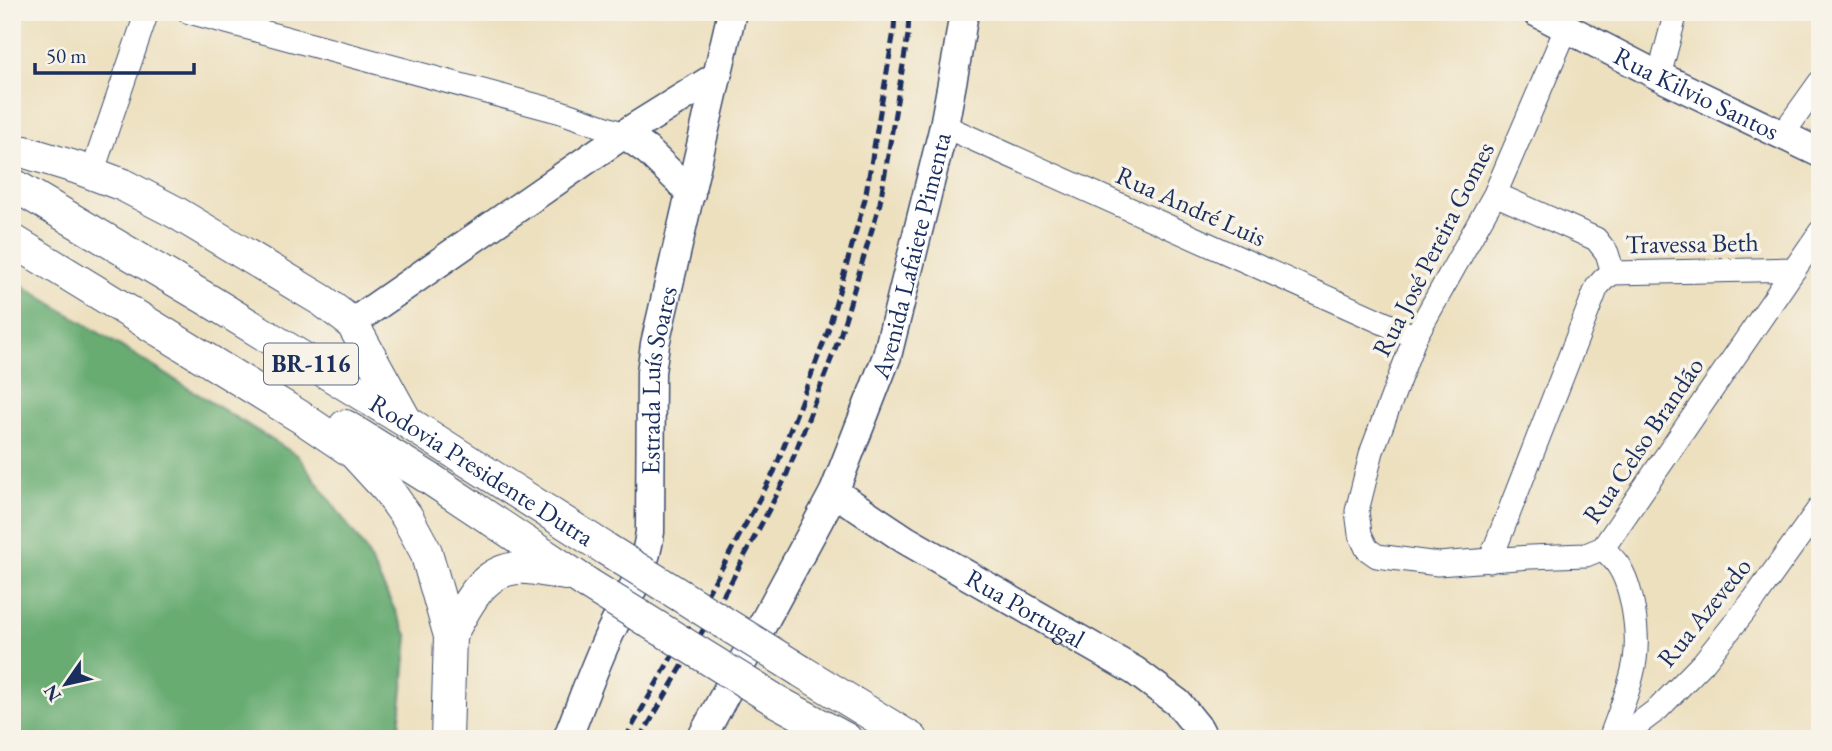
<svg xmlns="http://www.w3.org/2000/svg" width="1832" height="751" viewBox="0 0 1832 751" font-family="'EB Garamond',serif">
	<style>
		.forest { fill: #68ac72; stroke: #426e68; stroke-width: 2 }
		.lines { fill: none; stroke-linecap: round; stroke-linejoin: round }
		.minor-casing { stroke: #3a4a6d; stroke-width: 25 }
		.major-casing { stroke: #3a4a6d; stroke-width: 31 }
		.highway-casing { stroke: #3a4a6d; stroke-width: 34 }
		.minor { stroke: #fff; stroke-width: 23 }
		.major { stroke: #fff; stroke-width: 28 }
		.highway { stroke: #fff; stroke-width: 32 }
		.rail { stroke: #1b2f5e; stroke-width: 5; stroke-dasharray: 10 5; stroke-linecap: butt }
		.highway-bridge-casing { stroke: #3a4a6d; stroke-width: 34; stroke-linecap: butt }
		.highway-bridge { stroke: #fff; stroke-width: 32 }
		.labels { text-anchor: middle; stroke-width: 7; stroke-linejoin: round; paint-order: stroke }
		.shield { fill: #f7f3e8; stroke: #5d6a87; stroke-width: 2 }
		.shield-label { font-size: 24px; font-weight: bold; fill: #1b2f5e }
		.street-label { font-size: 26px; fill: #1b2f5e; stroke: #f7f3e8 }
	</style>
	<rect width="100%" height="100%" fill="#f7f3e8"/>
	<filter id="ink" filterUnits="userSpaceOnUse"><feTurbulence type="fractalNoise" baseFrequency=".0143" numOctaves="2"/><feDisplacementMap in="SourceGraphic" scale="14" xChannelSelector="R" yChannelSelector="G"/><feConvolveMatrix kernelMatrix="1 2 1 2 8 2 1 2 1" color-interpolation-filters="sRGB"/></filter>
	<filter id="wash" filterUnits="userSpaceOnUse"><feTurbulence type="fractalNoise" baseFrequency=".00686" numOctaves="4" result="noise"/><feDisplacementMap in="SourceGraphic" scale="28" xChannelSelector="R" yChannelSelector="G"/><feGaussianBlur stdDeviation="1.57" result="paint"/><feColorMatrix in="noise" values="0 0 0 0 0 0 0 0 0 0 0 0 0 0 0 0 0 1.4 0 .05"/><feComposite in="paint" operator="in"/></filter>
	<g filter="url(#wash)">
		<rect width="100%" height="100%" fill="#ede0bf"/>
		<!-- forest -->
		<path class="forest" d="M12,279L298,456L365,549L408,637L398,739H12Z"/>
	</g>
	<g filter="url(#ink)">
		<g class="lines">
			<!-- minor casing -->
			<g class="minor-casing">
				<path id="minor" d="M189,12L561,112L624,134
					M1566,29L1495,194L1415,337L1372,451L1357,511L1360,534L1367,549L1377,556L1438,564L1530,557L1586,555L1603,548
					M1659,76L1676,12
					M944,126L1415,337
					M1782,135L1820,82
					M92,173L147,12
					M1495,194L1596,239L1607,253L1613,273
					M1603,548L1820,232
					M1603,548C1608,554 1614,559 1618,565C1633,587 1639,634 1635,660C1631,687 1619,713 1610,739
					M1490,561L1597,287L1604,279L1613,273L1795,269
					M1618,739L1658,709L1703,663L1755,598L1820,507"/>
			</g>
			<!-- major casing -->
			<g class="major-casing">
				<g id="major">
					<path id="s1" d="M1536,12L1659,76L1820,153"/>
					<path d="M624,134L648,151L691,193"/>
					<path d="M352,323L624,134L717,76"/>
					<path id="s2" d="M834,492L906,540L1135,671L1178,703L1199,729L1204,739"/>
					<path id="s3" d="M567,739C581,704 594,667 610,633C627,598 645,573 650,532L651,372L655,344L732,12"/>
					<path id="s4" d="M701,739L834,492L887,356L944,126L957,56L964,12"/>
				</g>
			</g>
			<!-- highway casing -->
			<g class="highway-casing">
				<g id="highway">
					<path d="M12,150L25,152L78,168L123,185L175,212L323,301L352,323L406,421"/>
					<path id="s5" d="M12,184L210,301L407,422L606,549"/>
					<path d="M12,240L299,416L354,453L388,490L407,517L426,552L450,636L447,739"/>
					<path d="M345,426L432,480L588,584"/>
					<path d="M450,636C468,604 483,565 527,568C540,569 553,572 565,574"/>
					<path d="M801,671L912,739"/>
					<path d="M778,702L846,739"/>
				</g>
			</g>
			<!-- minor -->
			<use href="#minor" class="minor"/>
			<!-- major -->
			<use href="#major" class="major"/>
			<!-- highway -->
			<use href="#highway" class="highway"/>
			<!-- rail -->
			<path class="rail" d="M625,739L718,575L774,472L828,331L865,199L894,31L895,12
				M640,739L732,580L785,479L840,336L880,203L908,35L909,12"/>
			<!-- highway-bridge casing -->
			<g class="highway-bridge-casing">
				<path id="highway-bridge" d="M606,549L801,671
					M588,584L778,702"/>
			</g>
			<!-- highway-bridge -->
			<use href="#highway-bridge" class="highway-bridge"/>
		</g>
	</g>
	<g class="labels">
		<!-- shield labels -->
		<rect class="shield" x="264" y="343.5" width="94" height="41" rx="5"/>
		<g class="shield-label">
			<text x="311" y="372">BR-116</text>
		</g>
		<!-- street labels -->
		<g class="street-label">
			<text dy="9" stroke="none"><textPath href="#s1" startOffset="180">Rua Kilvio Santos</textPath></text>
			<text transform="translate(1191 206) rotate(24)" y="9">Rua André Luis</text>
			<text transform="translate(1692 243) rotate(-1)" y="9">Travessa Beth</text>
			<text transform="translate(1433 249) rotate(-63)" y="9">Rua José Pereira Gomes</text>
			<text dy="9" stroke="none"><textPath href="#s4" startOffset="530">Avenida Lafaiete Pimenta</textPath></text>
			<text dy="9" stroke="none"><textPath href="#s3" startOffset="376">Estrada Luís Soares</textPath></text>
			<text transform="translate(1643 440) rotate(-56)" y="9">Rua Celso Brandão</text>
			<text dy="9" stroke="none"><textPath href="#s5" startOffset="550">Rodovia Presidente Dutra</textPath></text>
			<text dy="9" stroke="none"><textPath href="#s2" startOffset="224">Rua Portugal</textPath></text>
			<text transform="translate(1704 612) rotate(-51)" y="9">Rua Azevedo</text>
		</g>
	</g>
	<!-- margin -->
	<rect width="1832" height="751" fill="none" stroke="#f7f3e8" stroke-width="42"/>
	<!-- north arrow -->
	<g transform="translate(66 684) rotate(236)" stroke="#f7f3e8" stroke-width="5" paint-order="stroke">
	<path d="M0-5L12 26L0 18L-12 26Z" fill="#1b2f5e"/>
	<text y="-10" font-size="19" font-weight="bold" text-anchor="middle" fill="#1b2f5e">N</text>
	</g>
	<!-- scale -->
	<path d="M35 63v10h159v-10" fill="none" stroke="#1b2f5e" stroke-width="3.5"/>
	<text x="46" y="63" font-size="21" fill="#1b2f5e" stroke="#f7f3e8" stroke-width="5" paint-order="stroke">50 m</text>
</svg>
